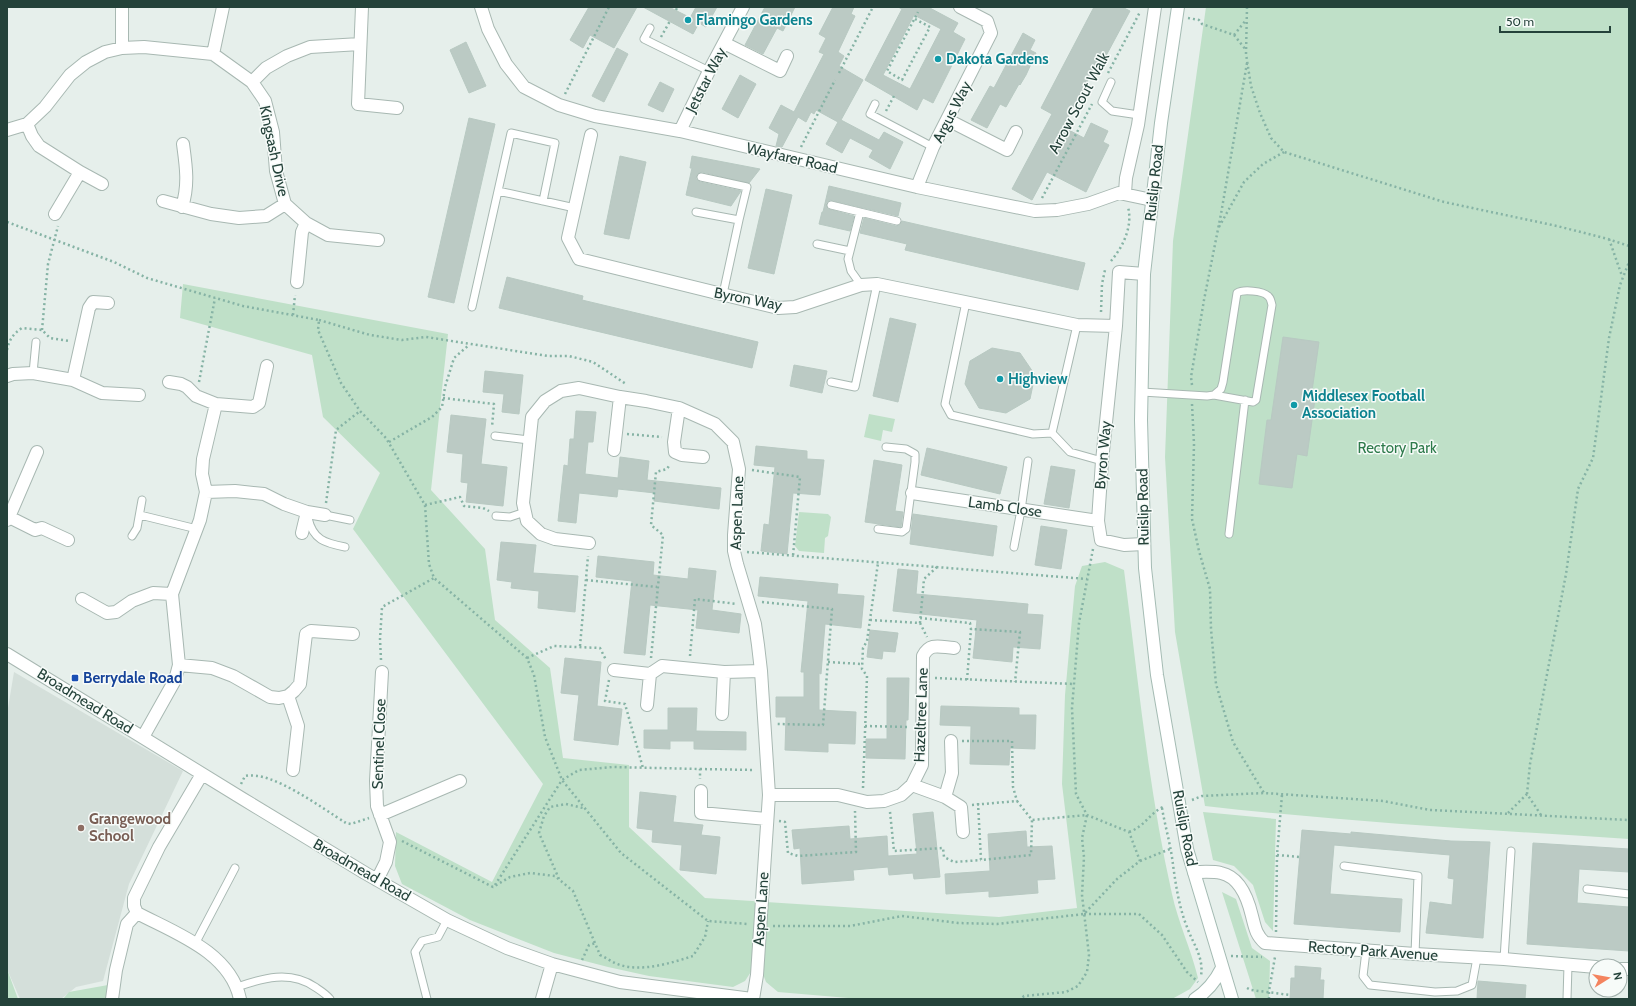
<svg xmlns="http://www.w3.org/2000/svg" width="1636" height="1006" viewBox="0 0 1636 1006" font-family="Cabin,sans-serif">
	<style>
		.built { fill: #d4dfda }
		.green { fill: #bfe0c8 }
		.building { fill: #bbcac4; stroke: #b8c9c2; fill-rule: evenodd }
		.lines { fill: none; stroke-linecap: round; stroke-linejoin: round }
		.lane-casing { stroke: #a8b8b2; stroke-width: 9 }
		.street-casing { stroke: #a8b8b2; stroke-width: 14 }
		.secondary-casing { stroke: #a4bbb3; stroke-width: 14 }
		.path { stroke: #86b3a5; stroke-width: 2.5; stroke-dasharray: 2 3; stroke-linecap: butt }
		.lane { stroke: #fff; stroke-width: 7 }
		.street { stroke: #fff; stroke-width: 12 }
		.secondary { stroke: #fff; stroke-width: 12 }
		.culture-dot { fill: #0f9aa8; stroke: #f7fbf9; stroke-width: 1.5 }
		.transit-dot { fill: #1a4fb4; stroke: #f7fbf9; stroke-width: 1.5 }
		.education-dot { fill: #8d6e63; stroke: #f7fbf9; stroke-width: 1.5 }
		.labels { text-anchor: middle; stroke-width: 3; stroke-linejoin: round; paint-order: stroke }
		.culture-label { font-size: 15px; font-weight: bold; fill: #0d838f; stroke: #f7fbf9; text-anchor: start }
		.street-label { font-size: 15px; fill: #24423a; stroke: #f7fbf9 }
		.park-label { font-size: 15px; fill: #2d7a4b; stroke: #f7fbf9 }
		.transit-label { font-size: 15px; font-weight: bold; fill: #164399; stroke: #f7fbf9; text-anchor: start }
		.education-label { font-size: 15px; font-weight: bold; fill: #785e54; stroke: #f7fbf9; text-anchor: start }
	</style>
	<rect width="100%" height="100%" fill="#e6efeb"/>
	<!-- built -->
	<path class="built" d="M14,672L183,771L129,884L103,981L76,987L61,999H20L7,969V714Z"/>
	<!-- green -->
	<path class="green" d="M1206,7H1629V839C1488,830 1346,822 1205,806L1175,632L1165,457L1173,241Z
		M183,284L448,334L431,490L485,549L495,620L550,668L563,758L629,765V827L705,898L999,917L1077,908L1062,784L1065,695L1075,586L1082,566L1105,562L1124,570C1138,678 1148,787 1172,894C1178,922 1191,949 1198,978L1190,989L1172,999H860L778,992L766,982L758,961L745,981L733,987L649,976L608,967L554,953L470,920L402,884L395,866L396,832L492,882L543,784L353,529L380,473L323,417L312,355L180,318Z
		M869,414L895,419L892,432L883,430L881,441L864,437Z
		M799,512L828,514L831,517L828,536L825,538L824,553L799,551L795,546Z
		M1203,812L1276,819L1273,931L1265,922L1253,885L1234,866L1213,860Z
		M1222,892L1236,899L1252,948L1270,961L1269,999H1256Z
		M7,969L18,999H7Z
		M108,985L109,999H63L69,992Z"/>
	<!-- building -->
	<path class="building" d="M589,7H637L614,48L590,35L583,48L570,40Z
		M643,7H669L693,19L690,18L696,7H717L706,27L699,23L693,34Z
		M765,7H795L783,31L777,28L763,54L745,45Z
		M833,7H854L851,14L855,16L838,52L844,56L839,66L863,80L841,120L879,140L884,132L903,142L890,169L869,157L873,150L850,138L842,153L826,144L838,122L816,110L814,114L811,112L806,122L798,117L782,147L776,146L779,134L769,128L781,105L794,112L824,54L819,52L826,38L819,34Z
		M898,7H928L958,23L953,32L965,39L933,103L923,98L917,110L865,80L902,9ZM914,15L941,29L910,89L883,75Z
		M1094,7H1122L1130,11L1093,80L1089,78L1063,127L1084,138L1091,123L1108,131L1103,142L1109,145L1086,192L1047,172L1032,200L1012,189L1052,114L1041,108Z
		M1023,33L1035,40L1030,50L1036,53L1026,75L1020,85L1019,84L1006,107L1000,104L987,128L971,120L990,86L994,88Z
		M466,42L486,86L469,93L450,50Z
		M617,48L628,54L604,102L592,96Z
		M740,75L756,84L738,118L722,109Z
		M660,82L674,89L663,112L648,105Z
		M469,118L495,124L454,303L428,297Z
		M620,156L646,162L629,239L604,234Z
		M692,156L760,169L749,183L702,172L697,174L696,179L700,182L741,191L731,206L686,195L692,168H690Z
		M829,186L901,203L898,216L830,200L826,203L828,209L854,216L850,231L819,224L822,212H823Z
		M766,189L792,195L774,274L748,268Z
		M864,218L896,226L900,225L902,221L1085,263L1078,290L905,250L907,244L860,233Z
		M507,277L583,296L582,300L758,342L752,368L499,308Z
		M890,318L916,324L898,402L873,396Z
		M1283,337L1319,342L1312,391L1316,392L1307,456L1297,454L1292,488L1259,484L1267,420H1271Z
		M992,348L1020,353L1035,375L1030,399L1006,413L979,408L965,384L970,361Z
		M794,365L827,371L822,393L790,386Z
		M485,371L523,375L519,414L502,412L504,394L483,392Z
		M576,411L596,412L593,442H588L585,474L618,478L620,457L649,461L647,480L721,488L719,509L654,501L655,493L618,489L617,497L579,493L576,523L558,521L564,465L568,466L570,439H574Z
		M451,415L486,419L481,464L507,467L503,506L466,502L468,483L461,482L463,454L447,452Z
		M756,446L807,451V459L824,460L820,495L793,493L787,554L761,551L764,524L769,525L775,467L754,465Z
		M927,448L1007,467L1000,494L921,475Z
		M874,460L902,465L895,511L903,512L901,527L865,522Z
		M1051,466L1075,470L1069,508L1044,504Z
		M913,514L997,526L993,556L910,544Z
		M1041,526L1067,530L1061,569L1035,565Z
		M501,542L536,545L533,573L578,576L575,612L538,608L539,591L511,588L512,582L497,580Z
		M598,556L654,562L653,575L688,579L689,568L716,571L712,610L741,614L739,633L696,628L698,610L650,605L645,655L624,653L632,581L596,577Z
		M898,569L918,571L916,594L1028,604L1027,614L1043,615L1040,649L1013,647L1012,662L973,658L977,620L893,611Z
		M760,577L838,584L837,594L864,596L861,628L825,624L821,674L819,673V710L856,712L855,744L828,743V752L785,750L786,717H776V697H804V672H801L808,601L758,596Z
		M870,630L898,633L895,652L883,651L882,659L867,657Z
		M565,658L601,662L597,706L622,709L618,745L574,740L579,695L561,693Z
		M887,678H909L908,720H906L905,759L866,758V739H887Z
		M941,706L1019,708V715H1036L1035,749L1010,748L1009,765L970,764L971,726L940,725Z
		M668,708H697L696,731L746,732V750L694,749V741H670V749L644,748V730H668Z
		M640,792L676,796L673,822L703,825L701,835L720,837L716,874L680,870L682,845L652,842L653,830L637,828Z
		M933,812L940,877L914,879L913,873L889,875L888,867L853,870L854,880L802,884L800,848L794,849L792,830L849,826L850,839L887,836L888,856L917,854L913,814Z
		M1302,830L1351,834V832L1451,841L1490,842L1483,938L1426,933L1430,902L1452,905L1454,879L1448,878L1450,855L1334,845L1330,894L1402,899L1400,932L1294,924Z
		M1026,831L1027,847L1052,846L1055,879L1037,880L1038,893L989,897V891L946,894L945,874L990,871L988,834Z
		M1533,843L1629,849V872L1579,869L1577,903L1629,907V951L1527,944Z
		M1295,966L1321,968L1320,980H1324L1323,999H1290L1291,978H1295Z
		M1478,981L1526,985L1525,999H1477Z"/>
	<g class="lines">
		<!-- lane casing -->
		<g class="lane-casing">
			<path id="lane" d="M650,28L644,39L709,71
				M1111,82L1102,102L1112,111L1139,115
				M875,104L870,114L933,147
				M701,177L747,187L739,220
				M498,191L575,208
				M831,205L897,221
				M696,212L739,220L723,294
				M860,212L848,259L851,271L861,285
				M817,244L850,251
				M966,302L945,404L951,415L1033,434L1052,433L1077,325
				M472,307L511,133L555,143L543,201
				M33,373L36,342
				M831,382L855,387L877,284
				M1142,392L1207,396L1214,395L1253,402L1256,400L1272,305C1271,302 1271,298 1268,296C1263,291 1243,289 1237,293L1223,382L1221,389L1214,395
				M1052,433L1070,452L1102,461
				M495,436L529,440
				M140,515L197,529
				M325,515L350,520
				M496,516L510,517L525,512
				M308,518C313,540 325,543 345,547
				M878,529L902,532L906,529L915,462V454L906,449L886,447
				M1229,534L1245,400
				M132,536L137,528L142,500
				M1014,547L1021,510L1028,461
				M1344,866L1418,876L1415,954
				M1587,889L1629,894
				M195,944L235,868
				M1366,951L1363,976L1370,985L1435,992L1457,991L1472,985L1477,958
				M1504,959L1511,851
				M237,987C263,978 290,970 315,987C321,991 326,994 330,999
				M427,999L415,952L422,941L438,937L447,920
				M1567,999L1568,965"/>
		</g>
		<!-- street casing -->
		<g class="street-casing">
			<path id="street" d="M122,7V48
				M362,7L358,104L397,108
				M481,7L488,29L506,64L524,87L559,105L595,116L680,131L917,187L1035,211L1057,210L1088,204L1119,193L1152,200
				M724,43L780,71L787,56
				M213,54L223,7
				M252,82L266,68L287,56L310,47L360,44
				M948,120L1007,150L1016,132
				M27,124L32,136L39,146L80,172L102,184
				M7,130L27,124L45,107L70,75L86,62L105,52L122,48L144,47L213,54L252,82L265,101L273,132L276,171L285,204L306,223L302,232L297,282
				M680,131L709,71L743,7
				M591,135L568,238L579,259L778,308L795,307L861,285L877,284L1077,325L1116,326L1119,272L1144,274
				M917,187L933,147L991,33L987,21L960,7
				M1125,193L1126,178L1138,125L1155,7
				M163,201L211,214L239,218L266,216L285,204
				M182,207C189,185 186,166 183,144
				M55,214L80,172
				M306,223L328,235L378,240
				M1116,326L1102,461L1098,521L1101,540L1124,545L1144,544
				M7,376L13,374L33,373L73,380L102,393L139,395
				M73,380L89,308L93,302L108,303
				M169,382L181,384L187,387L196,396L216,404L253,407L259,403L267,366
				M679,408L674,442L675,452L682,455L703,457
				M614,450L620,397
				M206,492L235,491L264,494L284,504L307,512L325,515
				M912,493L1098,521
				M9,517L37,452
				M7,520L9,517L35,530L42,528L68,540
				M302,533L307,512
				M589,543L555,539L541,534L527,521L523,503L532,417L545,401L561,391L579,388L620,397L646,401L679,408L715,424L733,442L739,469L734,535V551L737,564L755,624L758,645L761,671L769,795L757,975L753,999
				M82,599L107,613L116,612L132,601L153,593L172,594
				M7,654L243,799L365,873L447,920L507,948L552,964L620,982L752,999
				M179,665L212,668L233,676L270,697L279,698L288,696L294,691L300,684L306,634L311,631L353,634
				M614,670L650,674L662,666L724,672L761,671
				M288,696L298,726L293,770
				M647,705L650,674
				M722,714L724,672
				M143,737L175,680L179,665L172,594L200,520L206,492L202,474L203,459L216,404
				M202,774L159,847L134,898V906L137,913C175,933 230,952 240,999
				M912,785L945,797L961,807L963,832
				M701,791V813L767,819
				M769,795H838L867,802L884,801L901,795L912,785L922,765L923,656C930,642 940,647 954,648
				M945,797L952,773L951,741
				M380,815L460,781
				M1194,872C1202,872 1213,871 1221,873C1240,877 1248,899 1252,916C1255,928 1256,935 1265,943L1415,954L1504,959L1596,967
				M377,880L386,862L390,842L377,806L376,781L382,672
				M1620,969H1629
				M112,999L116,970L127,924L137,913
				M542,999L552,964"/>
		</g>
		<!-- secondary casing -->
		<g class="secondary-casing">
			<path id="secondary" d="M1178,7L1161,123L1144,274L1141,420L1145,568L1157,675L1187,849L1232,999
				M1195,999C1208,991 1216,980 1222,968"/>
		</g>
		<!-- path -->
		<path class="path" d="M1247,7L1246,54L1251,86L1260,113L1271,138L1284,152L1444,202L1557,226L1608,239L1629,246
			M676,10L677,8
			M1188,18L1199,20L1202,24L1234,35L1246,20
			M915,19L930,27L902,80L887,71L918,12
			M1234,35L1246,50
			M661,37L670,21
			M839,73L873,7
			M1108,73L1140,12
			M565,94L609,7
			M886,111L894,96
			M801,147L835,80
			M1042,198L1092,104
			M7,222L114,262L147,278L243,306L319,320L318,330L341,383L360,411L386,438L425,505L429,564L434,578L527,658L534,675L545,737L562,780L621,853L708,921L748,924
			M1219,227L1244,182L1263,164L1284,152
			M1609,239L1622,276
			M1111,261C1123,247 1133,226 1128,207
			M1101,312L1102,284L1105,270
			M293,315L295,295
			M319,320L370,335L402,340L426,337L548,356H569L593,362L626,384
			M42,330L48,264L58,226
			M7,350C9,340 13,334 22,328L42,330L50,338L70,341
			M199,382L215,298
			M1192,385L1191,377L1204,300L1221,214L1247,63
			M443,398L494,404L492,427
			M1192,404L1194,444L1192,519L1199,551L1210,589L1211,629L1216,684L1233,742L1264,793
			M627,434L662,437
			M389,442L432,417L442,407L445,387L454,358L469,345
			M752,470L800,477L793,556
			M326,503L336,430L360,411
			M425,505L460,497L464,506L483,508L489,511
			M747,552L1087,579
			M586,580L657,587
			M762,602L832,609L823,725L777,724
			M920,618L970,623L971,629L1020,632L1015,682
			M870,620L920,623L924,579L937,567
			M920,623L927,637
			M580,646L588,556
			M690,656L695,599L737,604
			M527,658L554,646L600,648L606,660
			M651,658L663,535L651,525L656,472L667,469L670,464
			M381,660L380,639L382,607L434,578
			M828,662L862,664
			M935,678L1074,684
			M609,680L605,701L625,704L643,768
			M967,680L971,629
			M865,726L909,727
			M962,741H1012L1013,787L1017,801
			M700,769L755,770
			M241,784L245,776C272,770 323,809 346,823L351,824L369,818
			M863,788L867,676L862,669L863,648L867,641L878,563
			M1192,800L1202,796L1264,793L1383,801L1430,810L1629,820
			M978,803L981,860L1031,855L1032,820
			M972,805L1017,801L1032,820L1087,815L1082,838L1084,857L1082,895L1089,955L1087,972L1078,986L1066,992L1024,996L1021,999
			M1162,808C1165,826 1171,846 1173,865C1176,886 1179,907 1187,927C1193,944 1204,957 1201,976
			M890,812L894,851L943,848L944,857L954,862L981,860
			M1508,813L1527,794
			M1541,815L1527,794L1530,764L1566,574L1578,489L1593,458L1609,338L1620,285L1629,262
			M779,821L785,822L788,853L798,856L856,852L855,811
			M1129,832C1144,827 1150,813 1163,807
			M402,841L493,887L510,877L530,873L555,876L573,891L600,955C607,958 613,963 620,965C643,972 671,963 693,956L705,937L708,921
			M1277,855L1300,857
			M1140,861L1170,849
			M559,879L539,833L544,816L550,807L566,804L583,808
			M495,885L562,780L579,770L613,767L700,769V779
			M1084,914H1139L1162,935L1187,972L1198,982
			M773,926H850L902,916L958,923L997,924L1084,914L1117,879L1140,861L1129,832L1087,815L1076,794L1072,708L1079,623L1093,549
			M1276,932L1277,855L1282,795
			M1231,956L1262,957
			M582,960L589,945L596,943
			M1247,988L1251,990L1290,995
			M1269,999V991L1275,957"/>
		<!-- lane -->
		<use href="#lane" class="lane"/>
		<!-- street -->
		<use href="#street" class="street"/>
		<!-- secondary -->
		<use href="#secondary" class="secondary"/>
	</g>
	<!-- markers -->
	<g class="culture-dot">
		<circle cx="688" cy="20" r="4"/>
		<circle cx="938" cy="59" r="4"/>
		<circle cx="1000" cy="379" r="4"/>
		<circle cx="1294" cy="405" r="4"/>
	</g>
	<rect class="transit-dot" x="71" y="674" width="8" height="8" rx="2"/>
	<circle class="education-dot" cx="81" cy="828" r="4"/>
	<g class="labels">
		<!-- culture labels -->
		<g class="culture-label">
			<text x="696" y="25">Flamingo Gardens</text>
			<text x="946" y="64">Dakota Gardens</text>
			<text x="1008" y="384">Highview</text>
			<text x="1302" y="401">Middlesex Football<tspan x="1302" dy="17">Association</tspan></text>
		</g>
		<!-- street labels -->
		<g class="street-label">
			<text transform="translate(706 80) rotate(-63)" y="5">Jetstar Way</text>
			<text transform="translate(1079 103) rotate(-62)" y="5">Arrow Scout Walk</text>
			<text transform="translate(952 112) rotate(-63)" y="5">Argus Way</text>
			<text transform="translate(274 151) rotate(78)" y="5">Kingsash Drive</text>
			<text transform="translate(792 158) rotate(13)" y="5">Wayfarer Road</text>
			<text transform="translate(1154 183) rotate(-84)" y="5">Ruislip Road</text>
			<text transform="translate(748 299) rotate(11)" y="5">Byron Way</text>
			<text transform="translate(1103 455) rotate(-85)" y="5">Byron Way</text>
			<text transform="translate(1005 507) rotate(8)" y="5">Lamb Close</text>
			<text transform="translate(1143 507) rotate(-91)" y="5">Ruislip Road</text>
			<text transform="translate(737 513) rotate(-88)" y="5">Aspen Lane</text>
			<text transform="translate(85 701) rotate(32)" y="5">Broadmead Road</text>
			<text transform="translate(921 715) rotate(-88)" y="5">Hazeltree Lane</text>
			<text transform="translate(379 744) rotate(-88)" y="5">Sentinel Close</text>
			<text transform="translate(1185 828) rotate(79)" y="5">Ruislip Road</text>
			<text transform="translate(362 870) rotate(30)" y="5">Broadmead Road</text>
			<text transform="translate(761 909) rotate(-86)" y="5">Aspen Lane</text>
			<text transform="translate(1373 951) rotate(4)" y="5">Rectory Park Avenue</text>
		</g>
		<!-- park labels -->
		<g class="park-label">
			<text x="1397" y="453">Rectory Park</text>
		</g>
		<!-- transit labels -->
		<g class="transit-label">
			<text x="83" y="683">Berrydale Road</text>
		</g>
		<!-- education labels -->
		<g class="education-label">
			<text x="89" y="824">Grangewood<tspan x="89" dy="17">School</tspan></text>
		</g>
	</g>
	<!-- border -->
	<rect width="1636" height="1006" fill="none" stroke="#24423a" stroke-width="16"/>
	<!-- north arrow -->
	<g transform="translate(1608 978) rotate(79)"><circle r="19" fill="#f7fbf9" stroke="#a3b1ad"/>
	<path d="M0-3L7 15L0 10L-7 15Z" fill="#f4845f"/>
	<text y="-6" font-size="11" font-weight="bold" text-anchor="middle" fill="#24423a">N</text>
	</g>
	<!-- scale -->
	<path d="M1500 26v6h110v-6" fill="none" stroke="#24423a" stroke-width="2"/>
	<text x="1506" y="26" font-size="12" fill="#24423a" stroke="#f7fbf9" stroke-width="3" paint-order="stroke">50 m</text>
</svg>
